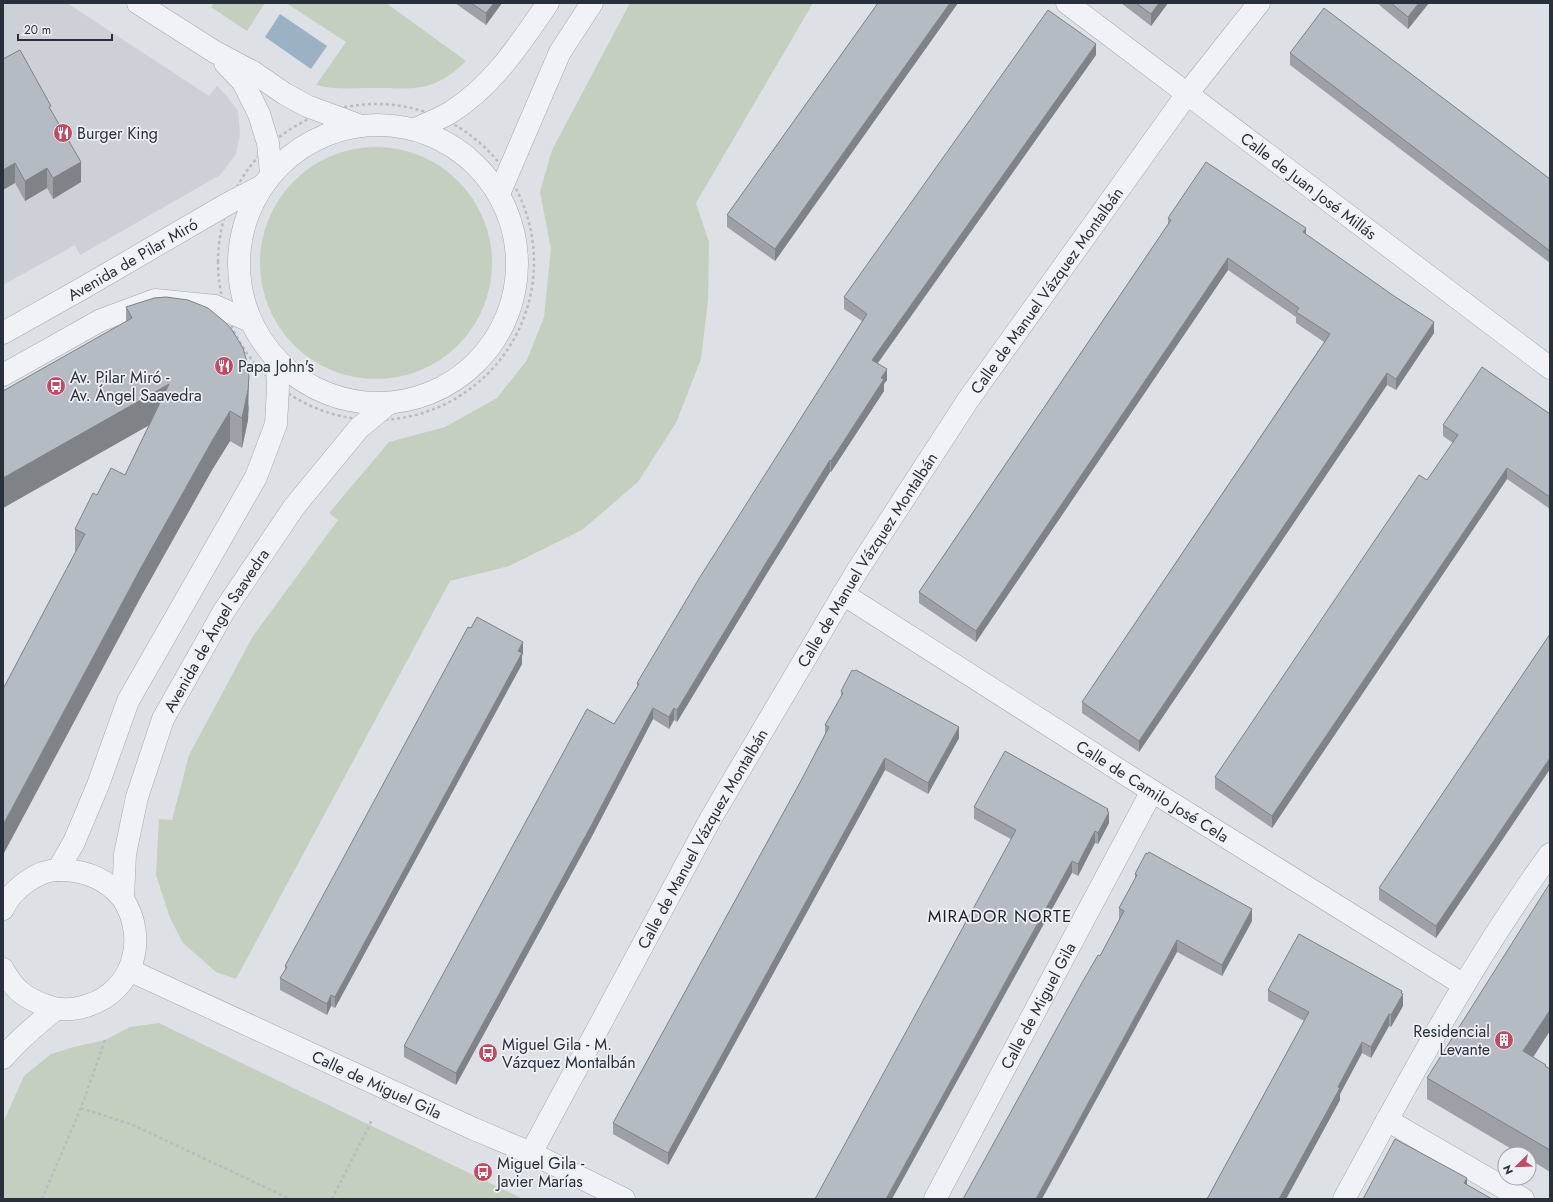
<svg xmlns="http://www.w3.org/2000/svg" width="1553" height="1202" viewBox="0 0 1553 1202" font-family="Jost,sans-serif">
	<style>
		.built { fill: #ccd0d7 }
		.green { fill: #c4cfbf }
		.water { fill: #9bb1c4 }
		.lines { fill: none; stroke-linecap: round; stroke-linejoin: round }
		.minor-casing { stroke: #a3a8af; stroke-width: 23 }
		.path { stroke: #b8bcc1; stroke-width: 2.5; stroke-dasharray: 3 3; stroke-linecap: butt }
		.minor { stroke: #f0f2f5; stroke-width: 22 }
		.wall { fill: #9ca1a7 }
		.shaded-wall { fill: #7f8388 }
		.building { fill: #b5bbc2; stroke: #7f8388 }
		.labels { text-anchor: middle; stroke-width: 3.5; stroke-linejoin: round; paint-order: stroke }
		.poi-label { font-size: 16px; fill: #28303b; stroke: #edf0f4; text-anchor: start }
		.street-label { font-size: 16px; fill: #28303b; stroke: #edf0f4 }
		.neighbourhood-label { font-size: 17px; letter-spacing: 1px; fill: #1a212c; stroke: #edf0f4 }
	</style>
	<rect width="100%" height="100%" fill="#dde1e6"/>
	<!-- built -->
	<path class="built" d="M3,3H67L209,96L217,86L226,95L238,111L240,134L236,154L220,175L80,255L75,245L3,285Z"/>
	<!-- green -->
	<path class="green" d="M214,3H265L247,31L211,7Z
		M286,3H386L466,61C433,94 413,88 372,88C352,88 335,90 316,85L346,42Z
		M630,3H813L696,203L709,242L708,300L701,359L676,423L638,482L582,530L509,566L450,581L236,979L216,972L183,943L170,918L156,875L159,819L172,820L189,755L253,636L338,520L329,513L389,442L445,427L497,398L527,360L544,317L551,249L540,192L552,150Z
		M260 263a116 116 0 1 1 232 0a116 116 0 1 1-232 0Z
		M159,1023L523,1199H3V1123L24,1076L51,1054L74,1047L105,1040L130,1027Z"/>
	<!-- water -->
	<path class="water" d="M280,14L327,46L311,69L265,37Z"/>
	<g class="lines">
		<!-- minor casing -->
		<g class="minor-casing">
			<g id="minor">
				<path d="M138,3L215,52L253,72L285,94L307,106L361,126"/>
				<path id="s1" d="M1067,3L1550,368"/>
				<path d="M225,63L243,82L259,114L268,143L271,173"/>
				<circle cx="378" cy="264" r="139"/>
				<path d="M416,129C427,123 440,119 451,112C493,86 521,42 548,3"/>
				<path d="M499,194L560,52L592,3"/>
				<path id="s2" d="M3,333L83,288L229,203L262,186"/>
				<path d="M3,375L101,320L155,300L215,306L250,321"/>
				<path id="s3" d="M843,594L1152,791L1464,985"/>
				<path d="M58,870L74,842L98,785L128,701L256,477L276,424L278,388L277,362"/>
				<path id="s4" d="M123,898L125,854L137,797L163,719L224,611L294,507L359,428L389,403"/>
				<path d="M3,909C11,890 38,869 60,870C81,870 99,876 115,890C117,893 121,896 123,899C148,938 134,990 89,1005C75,1010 61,1011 47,1006C25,998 14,990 3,969"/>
				<path id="s5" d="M129,970L474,1129L531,1153L624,1199"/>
				<path d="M3,1058C19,1039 37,1024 56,1009"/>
				<path d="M1387,1120L1523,1199"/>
				<path id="s6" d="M531,1153L711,818L857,571L968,400L1187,94L1259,3"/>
				<path id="s7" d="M935,1199L1152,791"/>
				<path d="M1344,1199C1408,1082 1471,963 1550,854"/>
			</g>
		</g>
		<!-- path -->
		<path class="path" d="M218 262a158 158 0 1 1 316 0a158 158 0 1 1-316 0Z
			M81,1108L133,1125L290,1199
			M42,1199L81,1108L105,1040
			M332,1199L372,1120"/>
		<!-- minor -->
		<use href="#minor" class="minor"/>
	</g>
	<!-- wall -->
	<path class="wall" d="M455,3H502L486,25Z
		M878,3H958L775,261L727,227V215Z
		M1121,3H1168L1151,26Z
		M1377,3H1429L1408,29Z
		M1290,53L1550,179V263L1290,65Z
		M1096,55L878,363L887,380L884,384V391L831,472H830L766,575L677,722L674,720L669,729L653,719L591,838L456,1085L404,1057V1046L614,724L637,687V683L862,321L844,309V297Z
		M3,59L51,110L81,182L53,199L47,188L25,201L15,183Z
		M1550,106V119L1549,118V107Z
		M1168,218L1306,234L1434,333L1396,390L1387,385L1139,752L1082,713V702L1324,342L1296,323V317L1228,270L976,642L919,603V592L1168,224Z
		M126,307L249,406L248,420L242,448L230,441L212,470L143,593L75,552V529L97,495L125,475L149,425L3,508L126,322Z
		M1550,414V509L1507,479L1272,828L1215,789V777L1427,480L1453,443L1443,436V425Z
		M1550,634V769L1436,938L1379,900V888Z
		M523,653L522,656V664L335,1008L331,1006L327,1015L280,990V978L285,970V966Z
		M841,691L959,738L928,794L885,770L668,1165L613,1134V1123L803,777L825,734V725L841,697Z
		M974,807L1109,823L1098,844L1095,843L1078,876L974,819Z
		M1135,874L1252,921L1222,976L1177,952L1100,956L1119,920V908L1135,879Z
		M1268,990L1402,994L1403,1006L1391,1027L1389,1026L1371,1058L1362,1053L1340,1094V1100L1286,1199H1207L1304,1021L1268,1001Z
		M1533,1057L1550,1069V1172L1529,1159V1154H1520L1427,1099V1078Z"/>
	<!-- shaded-wall -->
	<path class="shaded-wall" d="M494,3H502L486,25V13Z
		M950,3H958L775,261V249Z
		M1159,3H1168L1151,26V14Z
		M1419,3H1429L1408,29V17Z
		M1096,44V55L872,371V360Z
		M81,162V182L53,199V178Z
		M15,163V183L3,190V170Z
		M47,168V188L25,201V181Z
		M1306,228V240L1303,232Z
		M1228,258V270L976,642V631Z
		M1434,322V333L1396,390V379Z
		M887,369V380L884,384V391L831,472V461Z
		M1387,373V385L1139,752V741Z
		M249,376L248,420L242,448V418Z
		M169,384V414L3,508V478Z
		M230,411V441L212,470L143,593L3,855V825L143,564L212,441Z
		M830,460V472L766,575L677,722V710L766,563Z
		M1507,468V479L1272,828V816Z
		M523,642V653L522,656V664L335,1008V997Z
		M653,708V719L591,838L456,1085V1073Z
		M674,708V720L669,729V717Z
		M959,727V738L928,794V783Z
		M885,758V770L668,1165V1153Z
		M1550,758V769L1436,938V926Z
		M1108,809V814L1109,812V823L1098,844V833Z
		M1095,831V843L1078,876V864Z
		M1072,861V873L892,1199H886Z
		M1252,909V921L1222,976V965Z
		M1177,940V952L1042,1199H1036Z
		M1402,991V997L1403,994V1006L1391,1027V1015Z
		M331,995V1006L327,1015V1004Z
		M1550,1010V1031L1523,1073V1051Z
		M1389,1014V1026L1371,1058V1047Z
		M1362,1042V1053L1340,1094V1100L1286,1199H1279Z
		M1467,1178V1199L1464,1183Z"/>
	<!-- building -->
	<path class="building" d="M471,3H494L486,13Z
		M878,3H950L775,249L727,215Z
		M1136,3H1159L1151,14Z
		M1391,3H1419L1408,17Z
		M1324,8L1550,179V251L1290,53Z
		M1048,10L1096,44L872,360L887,369L881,378L884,379L831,461L830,460L766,563L677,710L674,708L669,717L653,708L591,826L456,1073L404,1046L587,709L614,724L639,684L637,683L700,577L867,314L844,297Z
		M20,50L51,106L49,107L81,162L53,178L47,168L25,181L15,163L3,170V59Z
		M1206,162L1306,228L1303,232L1394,296L1434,322L1396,379L1387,373L1139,741L1082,702L1330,334L1296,312L1299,308L1228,258L976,631L919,592L1171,220L1168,218Z
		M166,297L188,300L208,308L226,323L232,330L243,348L247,362L249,376L248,390L242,418L230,411L212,441L143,564L3,825V689L85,534L75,529L93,493L97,495L111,468L125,475L169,384L3,478V391L132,318L126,307L154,298Z
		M1482,367L1550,414V497L1507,468L1272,816L1215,777L1419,475L1427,480L1458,435L1443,425Z
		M477,617L523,642L518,651L522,653L335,997L331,995L327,1004L280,978L287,967L285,966L468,627L471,628Z
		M1550,634V758L1436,926L1379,888Z
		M852,670L854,671L856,670L959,727L928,783L885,758L668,1153L613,1123L803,777L829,727L825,725L843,693L841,691Z
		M1005,751L1108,809L1107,811L1109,812L1098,833L1095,831L1078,864L1072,861L886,1199H815L1016,830L974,807Z
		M1149,852L1252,909L1222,965L1177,940L1036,1199H963L1079,988L1098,955L1100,956L1124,911L1119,908L1137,875L1135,874L1146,853L1148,854Z
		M1550,883V1010L1523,1051L1546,1065L1545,1066L1550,1069V1150L1427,1078Z
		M1299,934L1402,991L1401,993L1403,994L1391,1015L1389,1014L1371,1047L1362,1042L1338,1087L1340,1088L1279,1199H1207L1309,1012L1268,990Z
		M1395,1139L1467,1178L1464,1183L1492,1199H1363Z"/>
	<!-- icons -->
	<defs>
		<g id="restaurant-disc" transform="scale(1)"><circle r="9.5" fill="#c24b63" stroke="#edf0f4"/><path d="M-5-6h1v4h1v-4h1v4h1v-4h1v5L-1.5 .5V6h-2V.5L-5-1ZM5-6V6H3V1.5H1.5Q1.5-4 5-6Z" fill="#fff"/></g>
		<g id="bus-disc" transform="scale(1)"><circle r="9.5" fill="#c24b63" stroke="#edf0f4"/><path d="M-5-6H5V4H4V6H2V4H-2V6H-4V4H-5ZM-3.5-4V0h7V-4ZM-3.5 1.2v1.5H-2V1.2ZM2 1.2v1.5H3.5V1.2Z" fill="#fff"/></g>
		<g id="building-disc" transform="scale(1)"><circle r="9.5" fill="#c24b63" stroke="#edf0f4"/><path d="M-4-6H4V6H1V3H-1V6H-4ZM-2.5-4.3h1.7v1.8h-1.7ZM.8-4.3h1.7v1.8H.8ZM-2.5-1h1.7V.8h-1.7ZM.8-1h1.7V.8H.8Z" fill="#fff"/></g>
	</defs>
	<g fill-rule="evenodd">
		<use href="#restaurant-disc" x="63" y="133"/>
		<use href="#restaurant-disc" x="224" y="366"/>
		<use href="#bus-disc" x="56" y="386"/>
		<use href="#building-disc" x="1504" y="1040"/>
		<use href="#bus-disc" x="488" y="1053"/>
		<use href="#bus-disc" x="483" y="1172"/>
	</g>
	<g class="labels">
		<!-- poi labels -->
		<g class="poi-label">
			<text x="77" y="139">Burger King</text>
			<text x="238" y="372">Papa John's</text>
			<text x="70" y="383">Av. Pilar Miró -<tspan x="70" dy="18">Av. Ángel Saavedra</tspan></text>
			<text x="1490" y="1037" text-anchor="end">Residencial<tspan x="1490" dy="18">Levante</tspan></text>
			<text x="502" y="1050">Miguel Gila - M.<tspan x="502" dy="18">Vázquez Montalbán</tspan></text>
			<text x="497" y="1169">Miguel Gila -<tspan x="497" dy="18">Javier Marías</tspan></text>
		</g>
		<!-- street labels -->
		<g class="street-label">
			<text dy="6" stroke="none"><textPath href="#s1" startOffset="303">Calle de Juan José Millás</textPath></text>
			<text dy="6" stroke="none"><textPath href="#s2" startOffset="149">Avenida de Pilar Miró</textPath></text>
			<text dy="6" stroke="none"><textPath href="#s6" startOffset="1006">Calle de Manuel Vázquez Montalbán</textPath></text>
			<text dy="6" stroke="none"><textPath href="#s6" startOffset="682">Calle de Manuel Vázquez Montalbán</textPath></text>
			<text dy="6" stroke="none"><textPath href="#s4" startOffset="288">Avenida de Ángel Saavedra</textPath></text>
			<text dy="6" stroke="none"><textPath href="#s3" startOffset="367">Calle de Camilo José Cela</textPath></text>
			<text dy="6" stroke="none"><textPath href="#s6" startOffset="358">Calle de Manuel Vázquez Montalbán</textPath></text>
			<text dy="6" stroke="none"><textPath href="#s7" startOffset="219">Calle de Miguel Gila</textPath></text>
			<text dy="6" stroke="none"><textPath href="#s5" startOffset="273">Calle de Miguel Gila</textPath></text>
		</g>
		<!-- neighbourhood labels -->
		<g class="neighbourhood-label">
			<text x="1000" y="922">MIRADOR NORTE</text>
		</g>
	</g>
	<!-- border -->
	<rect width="1553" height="1202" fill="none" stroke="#28303b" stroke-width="8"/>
	<!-- north arrow -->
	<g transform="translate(1517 1166) rotate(247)"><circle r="19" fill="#edf0f4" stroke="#9ea3aa"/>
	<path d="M0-3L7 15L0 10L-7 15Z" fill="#c24b63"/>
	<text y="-6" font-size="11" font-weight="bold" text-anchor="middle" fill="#28303b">N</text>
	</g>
	<!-- scale -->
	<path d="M18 34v6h94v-6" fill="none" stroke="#28303b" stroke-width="2"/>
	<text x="24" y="34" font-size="12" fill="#28303b" stroke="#edf0f4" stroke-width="3" paint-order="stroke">20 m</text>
</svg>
